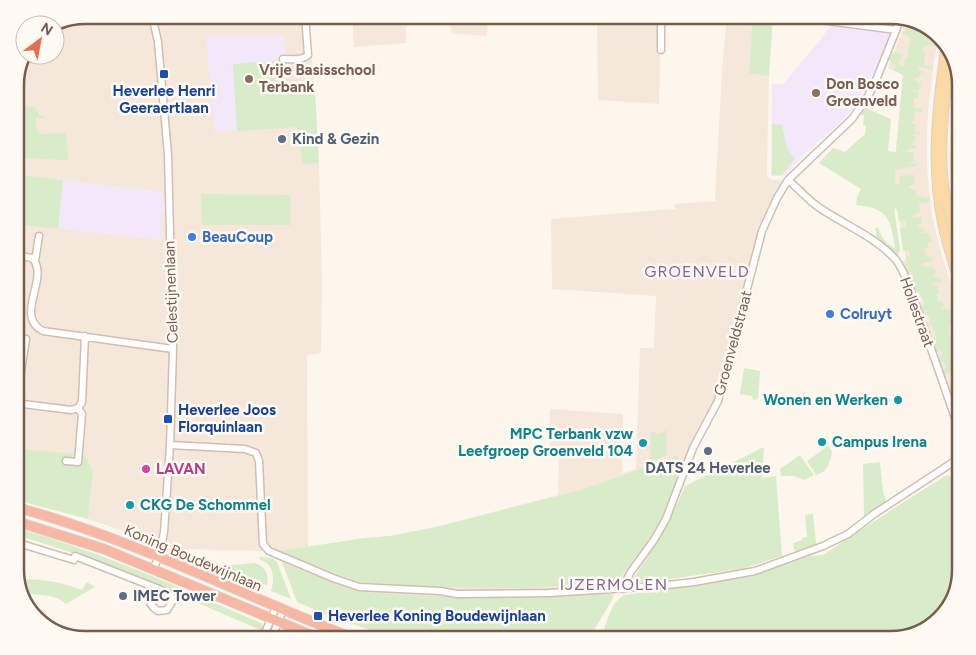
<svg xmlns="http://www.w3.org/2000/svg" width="976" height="655" viewBox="0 0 976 655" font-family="Figtree,sans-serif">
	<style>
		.residential { fill: #f5e8da }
		.education { fill: #f3e8fa }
		.green { fill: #d8ecc9 }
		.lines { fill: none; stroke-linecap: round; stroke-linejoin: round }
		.minor-casing { stroke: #d1beb0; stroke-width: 9 }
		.major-casing { stroke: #dad1cd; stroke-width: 10 }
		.highway-casing { stroke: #dad1cd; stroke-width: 11 }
		.minor { stroke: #fff; stroke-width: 6 }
		.major { stroke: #fbd9a5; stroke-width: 8 }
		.highway { stroke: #f7b7a3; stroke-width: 9 }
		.transit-dot { fill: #1a4fb4; stroke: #fffaf3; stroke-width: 2 }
		.education-dot { fill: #8d6e63; stroke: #fffaf3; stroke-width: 2 }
		.service-dot { fill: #5c6f8a; stroke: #fffaf3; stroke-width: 2 }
		.shop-dot { fill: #3f7fe0; stroke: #fffaf3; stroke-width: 2 }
		.culture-dot { fill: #0f9aa8; stroke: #fffaf3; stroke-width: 2 }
		.hotel-dot { fill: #d1479c; stroke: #fffaf3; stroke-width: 2 }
		.labels { text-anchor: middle; stroke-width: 5; stroke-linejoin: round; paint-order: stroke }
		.education-label { font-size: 15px; font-weight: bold; fill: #785e54; stroke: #fffaf3; text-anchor: start }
		.transit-label { font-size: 15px; font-weight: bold; fill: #164399; stroke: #fffaf3; text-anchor: start }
		.service-label { font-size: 15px; font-weight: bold; fill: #4e5e75; stroke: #fffaf3; text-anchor: start }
		.shop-label { font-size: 15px; font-weight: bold; fill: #366cbe; stroke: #fffaf3; text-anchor: start }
		.street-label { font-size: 15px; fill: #7a5c4d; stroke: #fffaf3 }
		.culture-label { font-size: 15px; font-weight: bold; fill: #0d838f; stroke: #fffaf3; text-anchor: end }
		.hotel-label { font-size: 15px; font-weight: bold; fill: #b23c85; stroke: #fffaf3; text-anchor: start }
		.neighbourhood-label { font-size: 16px; letter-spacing: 1px; fill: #846695; stroke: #fffaf3 }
		.rim { fill: none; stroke: #7a5c4d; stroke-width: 2.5 }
	</style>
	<rect width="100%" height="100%" fill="#fdf6ec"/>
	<!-- residential -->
	<path class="residential" d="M85,15H309L319,163L322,282L321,353L307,355L308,547L365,538L390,536L435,527L558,495L559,455L549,454L550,409L623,414L622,473L636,469L640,348H654L656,296L552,289L551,219L675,209V204L715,201L722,71L727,15H773L769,67L767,175L770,179L782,181L763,220L721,395L696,441L674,500L623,589H615L613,598L588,640H401L334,618L333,578L269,551L176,549L88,519L90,500L15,445V80L27,55H55V27Z
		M352,15H406V43L354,47Z
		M425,15H548V23L488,20L487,36L451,33L450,21L425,18Z
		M597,15H661L659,104L598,100Z
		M818,15H891L897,17L892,25Z
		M904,19L930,27L939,36L934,61L929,103L927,129V165L931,209L939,246L961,316V428L915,293L901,262L906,260L896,198L894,170L903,75L888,68L903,28H905L900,26Z
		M957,68L961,84V240L953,204L949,159L953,100Z"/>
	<!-- education -->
	<path class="education" d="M830,26L890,34L875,70L852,109L842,121L806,152L785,176H771L772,84H783L821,39Z
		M206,36H284L288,93L315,92L317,125L214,132Z
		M15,174L163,192L164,209L161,216L162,240L15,224Z"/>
	<!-- green -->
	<path class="green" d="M753,15H773L769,76L749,73Z
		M915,24L922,25L921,33L929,35L928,40L937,42L936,47L928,45L927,47L923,46V51L925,52L924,65L933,67V69L919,67L918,70L923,71V73H920L919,78H915L914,80L917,81V83L921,84V87H919V90H911L918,92V97L914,98V108L922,109L921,112L915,111V116L914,121H911V123L916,124L915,132H920V134L911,135V136H915V143H912L911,144L916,146V149L910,148L906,152L914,153V161L911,162L912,164L916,163V166L895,170V184L899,185L900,176L915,175L914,185L909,186V188L913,189V191L917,190L916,197L923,196V198L930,197V202L919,204L920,212L916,213V215L913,216V218L921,217L922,223L918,225L920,228H923L924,231L921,232V234L926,231V233H929L932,241L927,242L929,248L924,249L928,258L932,257L933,261L922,263L921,266H925L926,268L931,266L932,269L934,268L936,273L933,275V277L936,276L937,279L941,278L942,281L933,284V286L937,285L939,293L936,295L939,299L937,300L938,302L942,301L944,305L941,307L942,309L946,308L948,310L958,307L959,311L949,314L952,325L948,326L950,332L948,333L951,337L956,335V332L961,350L952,353L953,355L956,353L959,363H961V392L957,393L950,372L942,376L940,369H945L946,367L944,361L937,364L935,358L943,355L941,350L934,353L931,339L936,337L932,325L926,326V324L931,323L928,315L923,316L920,307L925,305L922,296L917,297L916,296L920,295V292H914L909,277L913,275L912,272L907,273L904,269L910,268L909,266H904V265L907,264L905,257L910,256L909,251H903V250L900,228L906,227L905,220L899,221L897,210L894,208L900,250L898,256H896L876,238L877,237L875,229L878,227C882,238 885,243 895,248C891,219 888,208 856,205L857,197L861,189L819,163L833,148L845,152L865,134L866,126L863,125L864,116L861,114L866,107L868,109L891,119L888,151L896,152L903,75L893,70L896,65L889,60L892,53H894L896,50V52L902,54L898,64L904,66L905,58H908L909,55L907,54L911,38L903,34L908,27L914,30Z
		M283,60V69L287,70L289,94L315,92L319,163L302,164L301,146H299L298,127L237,131L233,64Z
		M19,106L35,107L40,116H45L46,118H36V128L38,129L39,134L66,133L68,160L15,158V134H20Z
		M772,124L782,125L787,148L795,159L782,175H772Z
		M15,174L63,180L58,229L15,224Z
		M201,194L290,195L291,225H202Z
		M744,368L760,371L758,399L753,400L752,396L740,394Z
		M666,430L667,455L651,461V431L659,434Z
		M15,445L22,449L85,455L93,471L88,519L15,500Z
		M828,446L832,451C831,461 828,472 816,475L807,461Z
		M764,447L762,478L776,476L782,556L741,569L655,581L633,582V579C654,548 671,521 685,486Z
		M800,455L814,475L804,480L794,476H781L780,469Z
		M677,456L682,460C675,484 668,507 655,529C645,546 631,562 618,579L610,584L518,588L443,587L359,582L279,551L365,538L390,536L437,527L584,489Z
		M880,462L883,491L886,501L864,517L863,464Z
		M947,475L951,476L956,479L961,508V571L949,609L929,627L854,640H601C606,626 610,601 625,595L753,576L810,556L823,555L902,503Z
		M813,514L816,544L796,551L794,549L793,543L802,540V538L807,537L805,515Z
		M15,528C100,551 180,588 261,623L263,626V631C181,596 101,559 15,535Z
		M260,557L272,558L277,562L291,599L271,591C275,577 274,564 259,559Z
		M282,562L348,589L361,592L470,598L544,597L610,593L613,598L588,640H401L334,618L297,602Z
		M255,563C266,567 269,574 267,585L242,579L218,568L220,566Z
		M16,579C40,579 60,581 82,590L87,582L95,587L66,604C55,593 36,595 21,594Z"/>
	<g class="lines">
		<!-- minor casing -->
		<g class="minor-casing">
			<path id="minor" d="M152,15L158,42L168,155L173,349L170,446L164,532L161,548L154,569
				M782,15L896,30
				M661,50V15
				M283,59C292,59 301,61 308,55L305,15
				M788,180C798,188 807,199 817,206C842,224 875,236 896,260C903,269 907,281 911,291L961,435
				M15,255L32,258C51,277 13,316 43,331L173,349
				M35,261L39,236
				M15,403L71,410L78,408
				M16,403L26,339
				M78,408L82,402L85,336
				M170,445L245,449L256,453L259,461L263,544L269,551L333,578L359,587L440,591L457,594L549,593L658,586L694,582L755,571L823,546L848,534L874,514L961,457
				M957,459L961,481
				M66,461L78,462L82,414L78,408
				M15,542L74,560L75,556L159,589L171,596L172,602L167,610L158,611C148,605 147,597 152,587
				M623,589L630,573L654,540L666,519L693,448L718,401L762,231L777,198L788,180L852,119L867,98L874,85L901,18
				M262,640L276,607
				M271,640L283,610"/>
		</g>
		<!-- major casing -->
		<g class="major-casing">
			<path id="major" d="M946,44C937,103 930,164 942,223C947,246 954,268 961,290
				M952,52C946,92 940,134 943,174C946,205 953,235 961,264"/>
		</g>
		<!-- highway casing -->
		<g class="highway-casing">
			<path id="highway" d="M15,507C134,539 244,596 358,640
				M15,521L104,549L323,640"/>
		</g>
		<!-- minor -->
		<use href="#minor" class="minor"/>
		<!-- major -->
		<use href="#major" class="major"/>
		<!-- highway -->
		<use href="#highway" class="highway"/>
	</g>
	<!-- markers -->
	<g class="transit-dot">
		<rect x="159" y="69" width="10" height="10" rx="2.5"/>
		<rect x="163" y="414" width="10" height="10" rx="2.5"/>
		<rect x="313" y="611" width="10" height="10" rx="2.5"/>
	</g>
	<g class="education-dot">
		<circle cx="249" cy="79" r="5"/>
		<circle cx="816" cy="93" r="5"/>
	</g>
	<g class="service-dot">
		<circle cx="282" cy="139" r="5"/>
		<circle cx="708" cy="451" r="5"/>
		<circle cx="123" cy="596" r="5"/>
	</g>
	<g class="shop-dot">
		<circle cx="192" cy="237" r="5"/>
		<circle cx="830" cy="314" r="5"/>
	</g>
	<g class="culture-dot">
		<circle cx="898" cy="400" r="5"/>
		<circle cx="822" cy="442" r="5"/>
		<circle cx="643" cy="443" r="5"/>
		<circle cx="130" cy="505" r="5"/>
	</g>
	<circle class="hotel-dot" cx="146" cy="469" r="5"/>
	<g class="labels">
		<!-- education labels -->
		<g class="education-label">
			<text x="259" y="75">Vrije Basisschool<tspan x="259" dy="17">Terbank</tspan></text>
			<text x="826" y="89">Don Bosco<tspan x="826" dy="17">Groenveld</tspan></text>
		</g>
		<!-- transit labels -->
		<g class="transit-label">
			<text x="164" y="96" text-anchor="middle">Heverlee Henri<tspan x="164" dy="17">Geeraertlaan</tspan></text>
			<text x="178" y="415">Heverlee Joos<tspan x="178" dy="17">Florquinlaan</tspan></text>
			<text x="328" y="621">Heverlee Koning Boudewijnlaan</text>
		</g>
		<!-- service labels -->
		<g class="service-label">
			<text x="292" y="144">Kind &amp; Gezin</text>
			<text x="708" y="473" text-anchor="middle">DATS 24 Heverlee</text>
			<text x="133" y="601">IMEC Tower</text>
		</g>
		<!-- shop labels -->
		<g class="shop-label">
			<text x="202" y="242">BeauCoup</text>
			<text x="840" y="319">Colruyt</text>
		</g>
		<!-- street labels -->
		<g class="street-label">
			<text transform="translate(171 292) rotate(-92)" y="5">Celestijnenlaan</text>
			<text transform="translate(917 312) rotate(70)" y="5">Hollestraat</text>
			<text transform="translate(733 343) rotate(-75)" y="5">Groenveldstraat</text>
			<text transform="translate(193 558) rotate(23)" y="5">Koning Boudewijnlaan</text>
		</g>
		<!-- culture labels -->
		<g class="culture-label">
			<text x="888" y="405">Wonen en Werken</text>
			<text x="633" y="439">MPC Terbank vzw<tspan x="633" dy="17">Leefgroep Groenveld 104</tspan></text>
			<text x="832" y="447" text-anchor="start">Campus Irena</text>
			<text x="140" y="510" text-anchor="start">CKG De Schommel</text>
		</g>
		<!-- hotel labels -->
		<g class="hotel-label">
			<text x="156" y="474">LAVAN</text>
		</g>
		<!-- neighbourhood labels -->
		<g class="neighbourhood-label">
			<text x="697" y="277">GROENVELD</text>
			<text x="614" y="590">IJZERMOLEN</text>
		</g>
	</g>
	<!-- crop -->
	<path d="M0 0H976V655H0ZM85 24H891A61 61 0 0 1 952 85V570A61 61 0 0 1 891 631H85A61 61 0 0 1 24 570V85A61 61 0 0 1 85 24Z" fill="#fffaf3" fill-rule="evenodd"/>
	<path class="rim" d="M85 24H891A61 61 0 0 1 952 85V570A61 61 0 0 1 891 631H85A61 61 0 0 1 24 570V85A61 61 0 0 1 85 24Z"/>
	<!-- north arrow -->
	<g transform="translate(40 40) rotate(32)"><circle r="24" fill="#fffaf3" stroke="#cabbb1"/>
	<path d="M0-4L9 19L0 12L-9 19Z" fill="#e76f51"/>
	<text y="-8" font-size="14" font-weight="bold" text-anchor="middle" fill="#7a5c4d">N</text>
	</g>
</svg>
